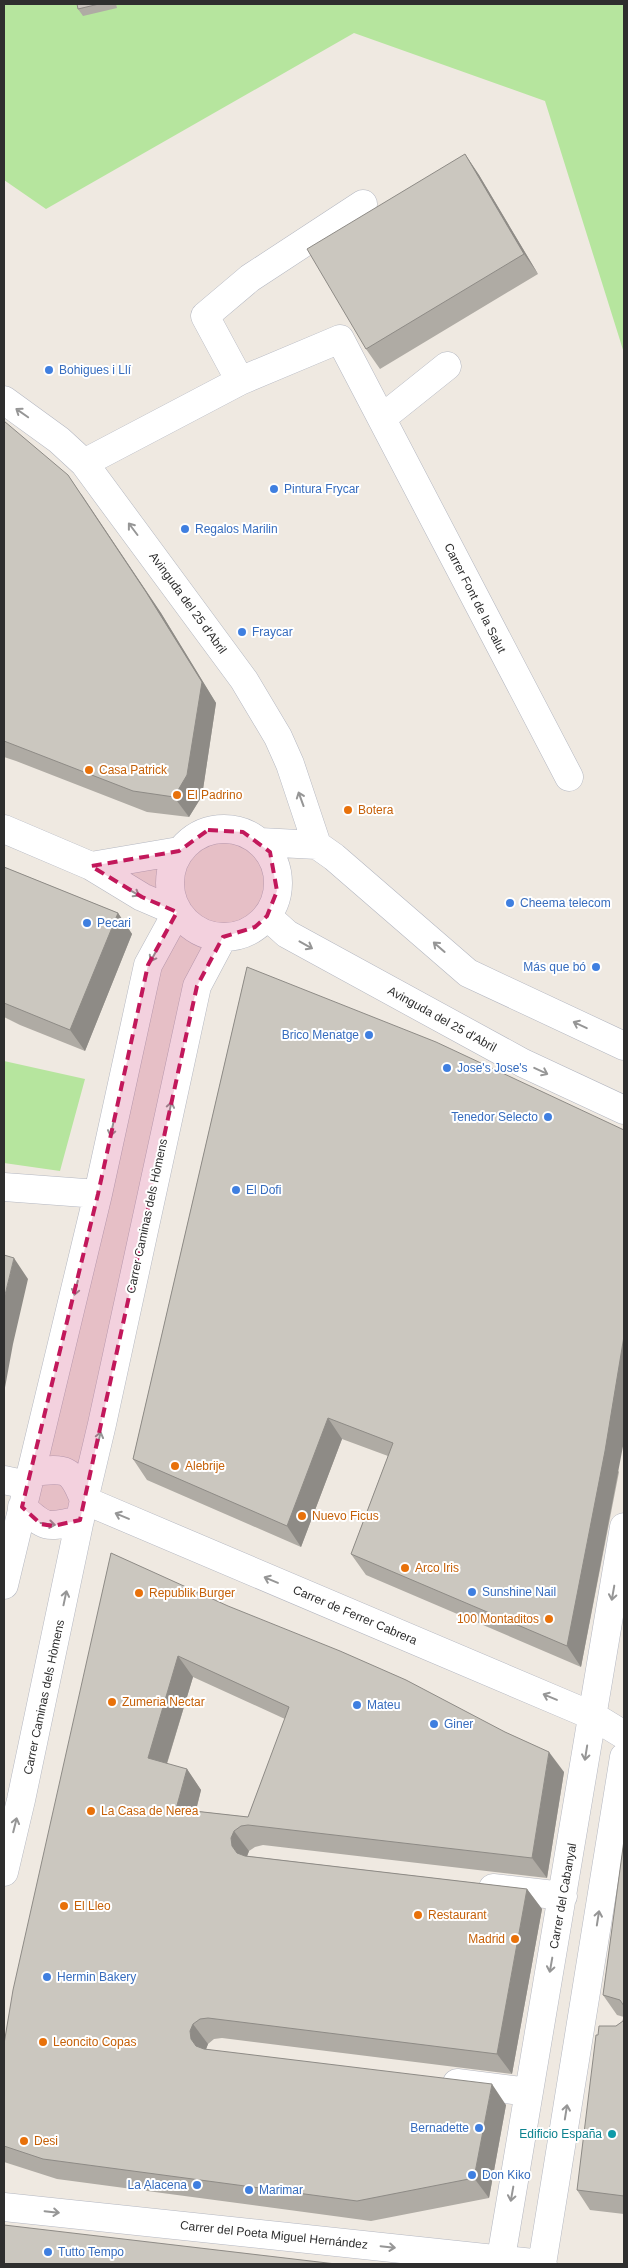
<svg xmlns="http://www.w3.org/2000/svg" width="628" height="2268" viewBox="0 0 628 2268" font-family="Helvetica,sans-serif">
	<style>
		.green { fill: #b6e59e }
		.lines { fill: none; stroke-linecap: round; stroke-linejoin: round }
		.minor-casing { stroke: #b4b7c1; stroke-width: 29 }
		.minor { stroke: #fff; stroke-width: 28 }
		.wall { fill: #afaba4; fill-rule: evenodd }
		.shaded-wall { fill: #8e8b86 }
		.building { fill: #cbc7bf; stroke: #8e8b86; fill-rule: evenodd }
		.oneway { stroke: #969696 }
		.marked { fill: #c2185b; fill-opacity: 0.2; stroke: #c2185b; stroke-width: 4; stroke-dasharray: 10 6; stroke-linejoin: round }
		.shop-dot { fill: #3f7fe0; stroke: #fff; stroke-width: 2 }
		.food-dot { fill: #e8710a; stroke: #fff; stroke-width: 2 }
		.culture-dot { fill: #0f9aa8; stroke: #fff; stroke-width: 2 }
		.labels { text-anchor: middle; stroke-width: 4; stroke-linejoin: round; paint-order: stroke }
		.shop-label { font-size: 12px; fill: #366cbe; stroke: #fff; text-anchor: start }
		.street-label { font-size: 12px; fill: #2e2e2e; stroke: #fff }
		.food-label { font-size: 12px; fill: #c56008; stroke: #fff; text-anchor: start }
		.culture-label { font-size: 12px; fill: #0d838f; stroke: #fff; text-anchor: end }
	</style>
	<rect width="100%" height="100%" fill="#efe9e1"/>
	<!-- green -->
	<path class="green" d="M4,4H624V353L545,101L354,33L46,209L4,180Z
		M4,1061L85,1079L60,1171L4,1163Z"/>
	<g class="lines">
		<!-- minor casing -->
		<g class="minor-casing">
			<path id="minor" d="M240,381L205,316L250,278L363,204
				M4,400L59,440L84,463L244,680L278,737L290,764L317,845
				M382,418L447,366
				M84,463L240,381L340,339L569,777
				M170 883a54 54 0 1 1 108 0a54 54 0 1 1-108 0Z
				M4,829L91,866L142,897L177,912
				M260,842L317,845L334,857L468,973L624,1046
				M91,866L179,851
				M267,916L287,934L523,1063L624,1110
				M4,1187L98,1194
				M31,1472C66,1468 71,1467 84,1500L593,1716L624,1735
				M4,1480L27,1485
				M22,1507C48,1530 47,1527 80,1520
				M4,1585L98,1194L148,965L177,912
				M4,1872L21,1800L84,1500L102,1424L197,986L223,937
				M493,1888L563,1896
				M457,2083L529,2092
				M4,2207L543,2264
				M500,2264L624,1527
				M542,2264L624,1757"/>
		</g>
		<!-- minor -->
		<use href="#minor" class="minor"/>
	</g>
	<!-- wall -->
	<path class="wall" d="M77,4H116L117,8L83,16L78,9Z
		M465,154L479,175L538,274L380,369L366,349Z
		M4,421L82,495L161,613L216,703L202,796L189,817L147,812L16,761L4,757Z
		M4,867L118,913L132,934L85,1051L20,1025L4,1017Z
		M247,967L619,1472L581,1667L366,1575L351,1554L388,1456L342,1439L301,1547L147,1480L133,1459Z
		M111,1553L564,1772L547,1878L263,1845L255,1847L249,1851L247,1856L527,1889L542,1909L512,2074L222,2038L214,2039L208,2044L206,2049L506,2105L489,2198L371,2221L57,2179L4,2162V2044ZM193,1677L285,1719L248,1817L196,1811L201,1790L187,1769L167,1764Z
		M624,1840V2214L590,2210L577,2190L598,2035L616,2026L623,2021L624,2017L617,2015L603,1995Z"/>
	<!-- shaded-wall -->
	<path class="shaded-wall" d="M465,154L479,175L538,274L524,254Z
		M68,475L161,613L216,703L202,796L189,817L174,797Z
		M118,913L132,934L85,1051L70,1030Z
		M14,1258L28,1279L13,1344L4,1393V1299Z
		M624,1336V1441L581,1667L567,1646Z
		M328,1418L342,1439L301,1547L287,1526Z
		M178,1656L193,1677L162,1779L148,1758Z
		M549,1752L564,1772L547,1878L532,1858Z
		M187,1769L201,1790L191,1829L176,1809Z
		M234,1831L249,1851L246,1859L247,1867L232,1846L231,1838Z
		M527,1889L542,1909L512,2074L497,2054Z
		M193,2024L208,2044L205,2052V2060L191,2039L190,2031Z
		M492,2084L506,2105L489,2198L474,2178Z"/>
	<!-- building -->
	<path class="building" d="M77,4H99L78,9Z
		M465,154L524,254L366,349L307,249Z
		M4,421L68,475L146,592L202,682L187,775L174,797L133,791L4,741Z
		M4,867L118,913L70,1030L4,1003Z
		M247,967L436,1042L624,1130V1336L605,1451L567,1646L351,1554L393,1443L328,1418L287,1526L133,1459Z
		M4,1255L14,1258L4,1299Z
		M111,1553L228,1606L340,1651L406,1680L505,1732L549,1752L532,1858L248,1825L241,1826L234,1831L231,1838L232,1846L237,1853L245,1856L527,1889L497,2054L208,2018L200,2019L193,2024L190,2031L191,2039L196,2046L204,2049L492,2084L474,2178L357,2201L43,2159L4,2146V2044L13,1990ZM178,1656L289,1707L248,1817L176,1809L187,1769L148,1758Z
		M624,1840V2006L620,2000L603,1995Z
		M624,2017V2196L577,2190L596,2035H598L599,2026H616L623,2021Z
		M4,2225L336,2264H4Z"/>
	<!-- one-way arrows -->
	<defs><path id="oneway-shaft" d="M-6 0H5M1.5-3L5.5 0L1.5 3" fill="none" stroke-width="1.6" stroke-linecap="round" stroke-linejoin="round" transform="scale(1.25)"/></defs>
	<g class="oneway">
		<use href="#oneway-shaft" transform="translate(22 413) rotate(-145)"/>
		<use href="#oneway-shaft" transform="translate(133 529) rotate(-127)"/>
		<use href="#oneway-shaft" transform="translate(301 799) rotate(-110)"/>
		<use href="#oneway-shaft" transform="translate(133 892) rotate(31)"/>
		<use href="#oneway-shaft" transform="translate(306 945) rotate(29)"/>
		<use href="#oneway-shaft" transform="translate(439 947) rotate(-139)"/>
		<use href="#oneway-shaft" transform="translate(154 955) rotate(119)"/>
		<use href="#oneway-shaft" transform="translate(580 1025) rotate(-155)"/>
		<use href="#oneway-shaft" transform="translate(541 1071) rotate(25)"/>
		<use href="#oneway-shaft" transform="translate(170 1109) rotate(-78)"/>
		<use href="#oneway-shaft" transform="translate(112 1129) rotate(102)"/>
		<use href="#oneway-shaft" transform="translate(76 1288) rotate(104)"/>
		<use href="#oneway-shaft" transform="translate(99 1439) rotate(-76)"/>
		<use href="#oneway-shaft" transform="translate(122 1516) rotate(-157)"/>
		<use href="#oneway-shaft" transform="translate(48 1524) rotate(8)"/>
		<use href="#oneway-shaft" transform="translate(271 1580) rotate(-157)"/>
		<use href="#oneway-shaft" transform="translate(613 1593) rotate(100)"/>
		<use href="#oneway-shaft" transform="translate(65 1598) rotate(-78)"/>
		<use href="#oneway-shaft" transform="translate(550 1697) rotate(-157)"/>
		<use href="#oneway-shaft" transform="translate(586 1753) rotate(99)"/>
		<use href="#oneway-shaft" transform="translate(15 1825) rotate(-76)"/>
		<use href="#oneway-shaft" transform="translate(598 1918) rotate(-81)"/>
		<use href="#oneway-shaft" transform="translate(551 1965) rotate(100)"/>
		<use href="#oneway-shaft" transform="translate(566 2112) rotate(-81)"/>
		<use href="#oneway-shaft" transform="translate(512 2194) rotate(100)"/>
		<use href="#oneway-shaft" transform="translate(52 2212) rotate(6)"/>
		<use href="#oneway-shaft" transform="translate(388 2247) rotate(6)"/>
	</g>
	<!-- marked area -->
	<path class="marked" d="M208,830L243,832L270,852L277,891L267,916L255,927L223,937L197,986L80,1520L53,1526L41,1524L22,1507L98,1194L148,965L177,912L142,897L91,866L179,851Z"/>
	<!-- markers -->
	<g class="shop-dot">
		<circle cx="49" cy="370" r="5"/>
		<circle cx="274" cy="489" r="5"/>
		<circle cx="185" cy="529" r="5"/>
		<circle cx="242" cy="632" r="5"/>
		<circle cx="510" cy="903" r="5"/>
		<circle cx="87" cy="923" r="5"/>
		<circle cx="596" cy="967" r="5"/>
		<circle cx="369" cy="1035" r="5"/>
		<circle cx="447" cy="1068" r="5"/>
		<circle cx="548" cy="1117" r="5"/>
		<circle cx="236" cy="1190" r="5"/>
		<circle cx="472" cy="1592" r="5"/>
		<circle cx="357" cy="1705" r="5"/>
		<circle cx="434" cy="1724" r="5"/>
		<circle cx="47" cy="1977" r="5"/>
		<circle cx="479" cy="2128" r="5"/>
		<circle cx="472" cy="2175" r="5"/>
		<circle cx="197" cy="2185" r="5"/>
		<circle cx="249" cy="2190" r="5"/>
		<circle cx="48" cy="2252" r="5"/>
	</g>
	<g class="food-dot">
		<circle cx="89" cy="770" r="5"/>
		<circle cx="177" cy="795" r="5"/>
		<circle cx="348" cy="810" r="5"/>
		<circle cx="175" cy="1466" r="5"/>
		<circle cx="302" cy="1516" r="5"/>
		<circle cx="405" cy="1568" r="5"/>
		<circle cx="139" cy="1593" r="5"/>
		<circle cx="549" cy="1619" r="5"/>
		<circle cx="112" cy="1702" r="5"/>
		<circle cx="91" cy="1811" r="5"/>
		<circle cx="64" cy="1906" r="5"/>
		<circle cx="418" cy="1915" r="5"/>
		<circle cx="515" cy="1939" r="5"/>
		<circle cx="43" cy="2042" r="5"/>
		<circle cx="24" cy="2141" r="5"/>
	</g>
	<circle class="culture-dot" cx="612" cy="2134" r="5"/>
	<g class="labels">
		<!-- shop labels -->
		<g class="shop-label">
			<text x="59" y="374">Bohigues i Llí</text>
			<text x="284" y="493">Pintura Frycar</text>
			<text x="195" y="533">Regalos Marilin</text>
			<text x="252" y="636">Fraycar</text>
			<text x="520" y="907">Cheema telecom</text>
			<text x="97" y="927">Pecari</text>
			<text x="586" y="971" text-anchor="end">Más que bó</text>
			<text x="359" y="1039" text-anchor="end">Brico Menatge</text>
			<text x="457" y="1072">Jose's Jose's</text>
			<text x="538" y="1121" text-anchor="end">Tenedor Selecto</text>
			<text x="246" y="1194">El Dofi</text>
			<text x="482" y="1596">Sunshine Nail</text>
			<text x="367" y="1709">Mateu</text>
			<text x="444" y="1728">Giner</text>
			<text x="57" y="1981">Hermin Bakery</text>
			<text x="469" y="2132" text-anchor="end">Bernadette</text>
			<text x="482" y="2179">Don Kiko</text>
			<text x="187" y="2189" text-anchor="end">La Alacena</text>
			<text x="259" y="2194">Marimar</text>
			<text x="58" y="2256">Tutto Tempo</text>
		</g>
		<!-- street labels -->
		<g class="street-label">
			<text transform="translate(475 598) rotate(63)" y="4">Carrer Font de la Salut</text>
			<text transform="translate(188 603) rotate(54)" y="4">Avinguda del 25 d'Abril</text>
			<text transform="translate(442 1019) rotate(29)" y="4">Avinguda del 25 d'Abril</text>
			<text transform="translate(147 1216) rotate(-78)" y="4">Carrer Caminas dels Hòmens</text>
			<text transform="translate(355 1615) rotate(23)" y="4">Carrer de Ferrer Cabrera</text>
			<text transform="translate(44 1697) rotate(-78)" y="4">Carrer Caminas dels Hòmens</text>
			<text transform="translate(563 1896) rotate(-80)" y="4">Carrer del Cabanyal</text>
			<text transform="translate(274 2235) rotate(6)" y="4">Carrer del Poeta Miguel Hernández</text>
		</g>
		<!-- food labels -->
		<g class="food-label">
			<text x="99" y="774">Casa Patrick</text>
			<text x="187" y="799">El Padrino</text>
			<text x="358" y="814">Botera</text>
			<text x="185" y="1470">Alebrije</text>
			<text x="312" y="1520">Nuevo Ficus</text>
			<text x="415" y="1572">Arco Iris</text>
			<text x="149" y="1597">Republik Burger</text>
			<text x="539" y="1623" text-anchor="end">100 Montaditos</text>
			<text x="122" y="1706">Zumeria Nectar</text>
			<text x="101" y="1815">La Casa de Nerea</text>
			<text x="74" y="1910">El Lleo</text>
			<text x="428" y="1919">Restaurant</text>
			<text x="505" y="1943" text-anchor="end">Madrid</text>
			<text x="53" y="2046">Leoncito Copas</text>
			<text x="34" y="2145">Desi</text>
		</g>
		<!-- culture labels -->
		<g class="culture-label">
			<text x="602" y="2138">Edificio España</text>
		</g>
	</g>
	<!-- border -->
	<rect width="628" height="2268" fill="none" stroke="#2e2e2e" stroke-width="10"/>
</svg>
